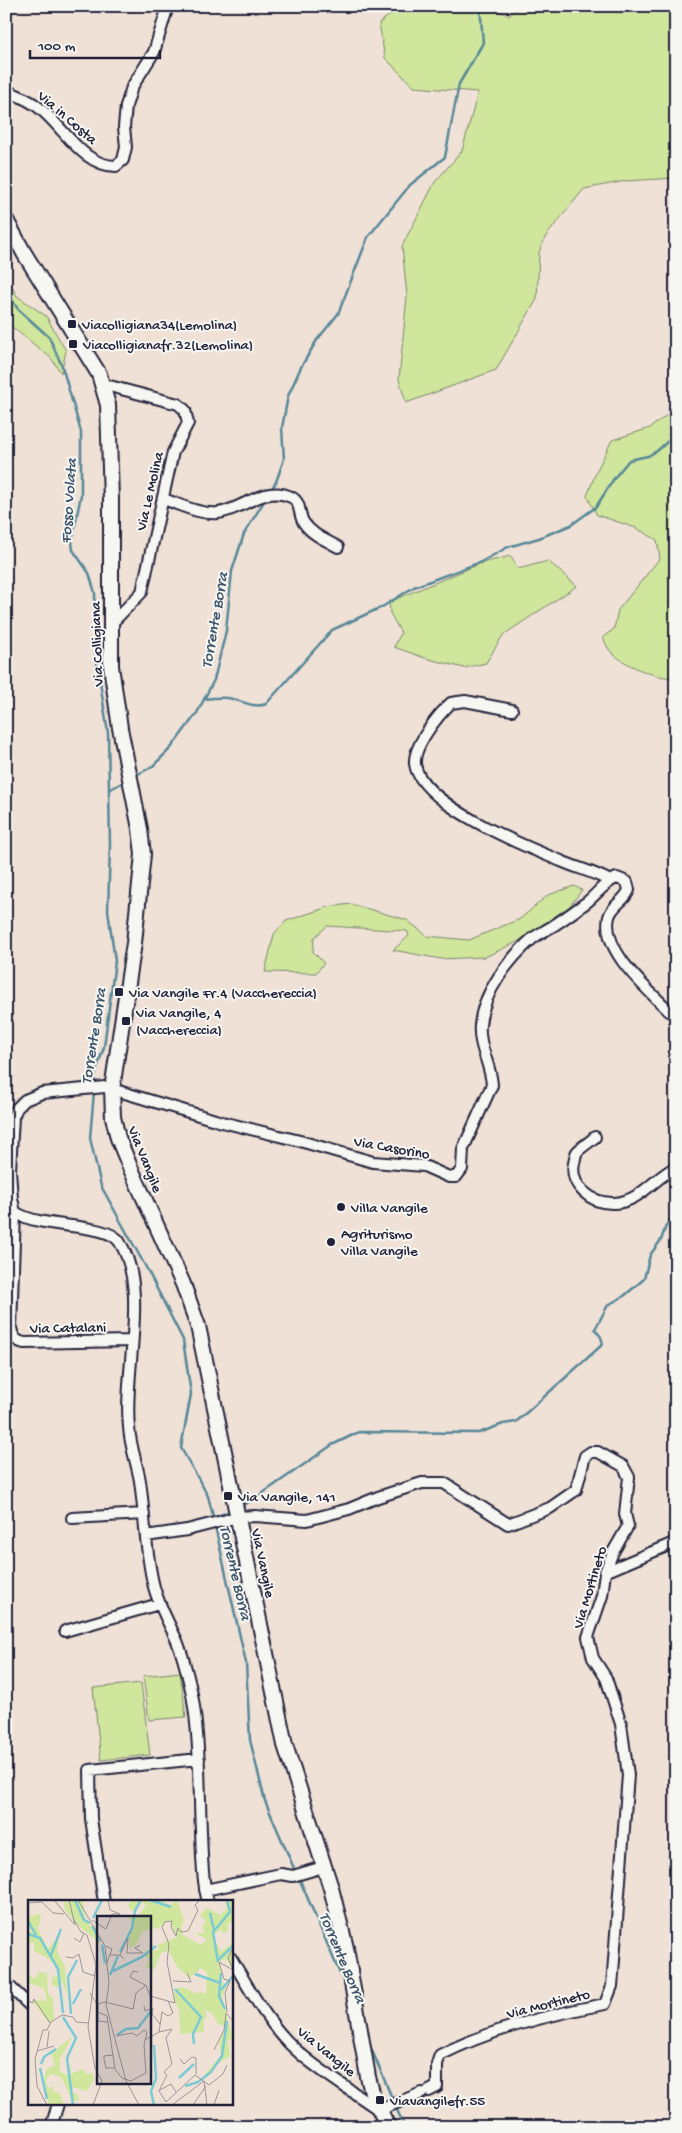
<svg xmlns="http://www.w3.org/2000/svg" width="682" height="2133" viewBox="0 0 682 2133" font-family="'Gochi Hand',sans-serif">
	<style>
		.green { fill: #cfe69c; stroke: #78846c }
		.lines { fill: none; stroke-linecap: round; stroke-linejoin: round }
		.stream { stroke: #578798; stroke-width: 2.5 }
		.street-casing { stroke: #22223b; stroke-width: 14 }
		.secondary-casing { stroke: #22223b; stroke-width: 18 }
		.street { stroke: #f6f6f2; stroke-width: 10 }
		.secondary { stroke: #f6f6f2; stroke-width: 14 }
		.poi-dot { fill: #22223b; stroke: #f6f6f2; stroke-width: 2 }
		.labels { text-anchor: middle; stroke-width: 4; stroke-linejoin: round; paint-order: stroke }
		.street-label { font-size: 15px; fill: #22223b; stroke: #f6f6f2 }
		.poi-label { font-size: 15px; fill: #22223b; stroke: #f6f6f2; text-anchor: start }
		.water-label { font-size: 16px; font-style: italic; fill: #3d546a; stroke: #f6f6f2 }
		.inset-river { fill: none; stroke: #7bcad6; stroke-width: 2.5 }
		.inset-road { fill: none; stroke: #9e9598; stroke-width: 1 }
		.view { fill: #22223b; fill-opacity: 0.15; stroke: #22223b; stroke-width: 2.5 }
		.inset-edge { fill: none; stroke: #22223b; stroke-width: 2.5 }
	</style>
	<rect width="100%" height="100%" fill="#f0e1d6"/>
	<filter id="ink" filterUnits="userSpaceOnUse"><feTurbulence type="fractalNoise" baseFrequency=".02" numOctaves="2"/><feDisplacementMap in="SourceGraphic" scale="10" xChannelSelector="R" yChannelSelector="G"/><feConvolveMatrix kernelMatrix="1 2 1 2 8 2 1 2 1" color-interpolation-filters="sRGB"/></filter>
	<g filter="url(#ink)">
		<!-- green -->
		<path class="green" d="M402,6H489L509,16L520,6H676V178L626,181L584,189L546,236L539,252L537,299L496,370L406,403L399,379L407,296L402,246L435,182L462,151L478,92L414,87L385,58L379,23Z
			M6,276L17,296L46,316L66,351L61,373L51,358L6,322Z
			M676,408V678C655,678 629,667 613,654C608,650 605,642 603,637L614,629L618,610L660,558L657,540L636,528L597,515L587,496L597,470L612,440L650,428Z
			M511,556L518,569L548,561L577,586L503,635L486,663L464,668L425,658L394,647L401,633L390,613L389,602L482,563Z
			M574,886L582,890L570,906L517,942L485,957L441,959L393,950L409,936L407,931L327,926L314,938L313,952L324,963L316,973L265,972L274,934L286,921L328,907L351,904L407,920L427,936L469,940L520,919L548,895Z
			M180,1672L186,1717L149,1720L143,1676Z
			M141,1683L150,1755L101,1760L93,1688Z"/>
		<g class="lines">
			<!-- stream -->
			<path class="stream" d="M6,291L18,309L49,337L62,366L81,432V495L72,541L73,550L89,573L95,593V650L108,733L109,790
				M270,491L276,482L284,459L282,428L288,396L301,367L317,340L338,314L368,237L410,185L445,157L459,84L483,43L480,6
				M204,699C212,698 220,697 228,698C240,700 254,709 266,704L332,630L382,607L414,587L481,562L508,547L539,538L571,525L596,507L615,477L629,460L648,456L657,451L676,434
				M134,776L152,767L171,748L197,713L214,680L226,631L232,571L244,534L266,498
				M94,1086L95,1074L104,1047L115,961L108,910L110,846L109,790L125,781
				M94,1092L90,1138L101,1186L148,1271L183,1340L191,1394L181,1448L208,1496L214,1520
				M240,1506L253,1500L332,1445L359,1432L479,1433L503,1424L516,1422L603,1344L601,1337L595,1329L608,1305L624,1296L644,1279L650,1255L661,1240L666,1226L676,1211
				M213,1518L230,1511
				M215,1526L246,1663L250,1740L265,1801L296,1873
				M299,1878L347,1990
				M368,2041L392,2098
				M396,2108L405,2127"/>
			<!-- street casing -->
			<g class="street-casing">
				<path id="street" d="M6,91C15,94 26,99 34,104C62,122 80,166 116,166L123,160L126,147L124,127L126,106L132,87L154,52L168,6
					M102,384L178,404L185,410L188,423L173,452L142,592L110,625
					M163,499C179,504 200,515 218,513C242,510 266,484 291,497C302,502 298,515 304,523C312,535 326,540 338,547
					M512,710L465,701L451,703C439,714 413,746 415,764C420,804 526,847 561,861C577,868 594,872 610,881
					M595,1137C590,1142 581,1147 577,1152C575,1155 575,1160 574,1163C569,1186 592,1204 614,1203C640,1202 654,1178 676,1167
					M15,1212L11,1328C13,1337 15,1341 24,1343L131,1341
					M72,1518L144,1514
					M146,1536L187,1530L238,1517L255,1516L307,1520L349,1509L378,1497L422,1483H444L508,1524L550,1508L576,1490L585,1456L591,1452H598L623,1466L629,1477L625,1514L628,1526L613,1552L605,1572L602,1596L588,1637L593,1658L606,1678L621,1724L628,1775L612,1986L605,2004C548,2015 492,2029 440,2055L437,2064V2087L429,2091
					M605,1572L676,1542
					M65,1631L159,1604
					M205,1890L281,1874L293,1876L323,1867
					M104,1902L91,1819L90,1770L199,1759
					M208,1902C202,1879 202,1855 201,1831C199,1786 200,1739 192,1694C188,1676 184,1658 177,1641C169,1623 159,1606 154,1587C145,1552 145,1516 140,1481C137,1463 130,1446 129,1427C123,1372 150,1288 119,1241C105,1222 42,1230 15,1212L12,1199L10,1170L13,1117L17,1108L25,1100L42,1093L105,1087L222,1122L300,1141L373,1162L424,1166L449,1177H456L462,1169L463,1149L492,1085C491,1064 478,1047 480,1025C483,992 509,959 533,938C539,934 546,930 553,926C564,919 576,910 587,902C596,895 606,881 617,878L627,882L629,890C625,901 612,905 609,917C601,951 648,989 669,1011L676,1015
					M231,1958C250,1990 268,2024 295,2049C320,2072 351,2090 379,2110L422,2093
					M6,1983L29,2005
					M51,2127L58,2104"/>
			</g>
			<!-- secondary casing -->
			<g class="secondary-casing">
				<path id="secondary" d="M6,220L24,253L99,374L108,405L111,500V666L120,728L140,829L143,854L134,943L112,1089L113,1117L118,1138L130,1167L183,1284L198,1326L285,1745L331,1888L346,1948L368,2077L373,2096L388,2127"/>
			</g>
			<!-- street -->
			<use href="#street" class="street"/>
			<!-- secondary -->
			<use href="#secondary" class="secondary"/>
		</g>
	</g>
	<!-- markers -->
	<g class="poi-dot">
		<rect x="67" y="319" width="10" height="10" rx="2.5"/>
		<rect x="68" y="339" width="10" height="10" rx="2.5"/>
		<rect x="114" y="987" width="10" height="10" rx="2.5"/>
		<rect x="121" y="1016" width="10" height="10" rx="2.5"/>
		<circle cx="341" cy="1207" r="5"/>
		<circle cx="331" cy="1242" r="5"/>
		<rect x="223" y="1491" width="10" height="10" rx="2.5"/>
		<rect x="375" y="2095" width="10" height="10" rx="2.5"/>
	</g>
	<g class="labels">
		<!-- street labels -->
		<g class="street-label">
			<text transform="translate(68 117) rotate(41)" y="5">Via in Costa</text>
			<text transform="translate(149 491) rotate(-77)" y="5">Via Le Molina</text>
			<text transform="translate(96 644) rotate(-92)" y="5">Via Colligiana</text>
			<text transform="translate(392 1147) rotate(10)" y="5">Via Casorino</text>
			<text transform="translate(146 1159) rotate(68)" y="5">Via Vangile</text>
			<text transform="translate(68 1327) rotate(-1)" y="5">Via Catalani</text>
			<text transform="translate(264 1563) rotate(78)" y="5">Via Vangile</text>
			<text transform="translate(589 1587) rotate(-73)" y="5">Via Mortineto</text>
			<text transform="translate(548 2003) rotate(-14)" y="5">Via Mortineto</text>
			<text transform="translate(327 2051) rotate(39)" y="5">Via Vangile</text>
		</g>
		<!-- poi labels -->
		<g class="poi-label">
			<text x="82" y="329">Viacolligiana34(Lemolina)</text>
			<text x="83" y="349">Viacolligianafr.32(Lemolina)</text>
			<text x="129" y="997">Via Vangile Fr.4 (Vacchereccia)</text>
			<text x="136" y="1017">Via Vangile, 4<tspan x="136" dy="17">(Vacchereccia)</tspan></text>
			<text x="351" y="1212">Villa Vangile</text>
			<text x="341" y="1238">Agriturismo<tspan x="341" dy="17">Villa Vangile</tspan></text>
			<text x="238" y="1501">Via Vangile, 141</text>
			<text x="390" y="2105">Viavangilefr.55</text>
		</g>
		<!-- water labels -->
		<g class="water-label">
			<text transform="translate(67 501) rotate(-86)" y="6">Fosso Volata</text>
			<text transform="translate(213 620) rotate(-80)" y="6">Torrente Borra</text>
			<text transform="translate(92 1036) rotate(-81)" y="6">Torrente Borra</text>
			<text transform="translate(237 1572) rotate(77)" y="6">Torrente Borra</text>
			<text transform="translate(344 1957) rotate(67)" y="6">Torrente Borra</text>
		</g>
	</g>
	<!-- overview -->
	<g transform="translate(28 1900)">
		<rect width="205" height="205" fill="#f0e1d6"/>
		<path d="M55,0L57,17L74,45L52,27L37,10L36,2ZM103,0H133L142,5L149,0L156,20L153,26L155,35L173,45L179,39L167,33H177L174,27L178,21L172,15L179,8L192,15L199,9L197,2L205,0V22H201L199,32L194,33L193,29L185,36L193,52L205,42V70L198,59L192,61L195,84L199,85L194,97L205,139L200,140L202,156L186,166L181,176L177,174L193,155L191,143L197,126L190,124L184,113L177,110L179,118H176V132L152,134L151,110L146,99L147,89L154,87L170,94L172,90L178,95L179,72L173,68L162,78L150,68L140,50L133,53L126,70L117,67L121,60L116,55L118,51L131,50L130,45L149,37L142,20L130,28L115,31L108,45L101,48V35L107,23L99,18L110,17L118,5L114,2L104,11L100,6ZM10,14L13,16L10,29L20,49L31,35L29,52L37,66L39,96L34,81L30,87L24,85V77L31,76V71L21,59L6,51V42L0,44V33L4,31L0,27V18ZM11,72L19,73L20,93L25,99L26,119L21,123L4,100L12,101L14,96L15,101H19L16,88L0,83V75L7,79ZM44,137L32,159V172L39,175L43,165V174L55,169L58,174L64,173L66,179L59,191L44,187V193H48L51,199L45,202L33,177L23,174L18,180L20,189L25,186V192L32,193L36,205H21L16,178L19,169L27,165L23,153Z" fill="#cfe69c"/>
		<path class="inset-river" d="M47,0L56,20L62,23M122,0L143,7M182,13L186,30M65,18L74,0M0,21L8,35M64,26L72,41M0,34L12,38L30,69L35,113M74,45L77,63M92,52L104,28L107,11L113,0M23,55L33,29M190,60L205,46M190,62L185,32L202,12L199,0M85,71L114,57L128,46M193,73L191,96L197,109M167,74L192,83M82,75L90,56M147,89L173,117L165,134L166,144M193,90L205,76M45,104L53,89M43,114L40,77L49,60M35,117L48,138L39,158L45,205M89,135L98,129L110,128L123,111M126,145L128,179L123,191L126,205M13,164L16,157L28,149M12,168L19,199M151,178L166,164M157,186L170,182L183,172L194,156L199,121"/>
		<path class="inset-road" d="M26,0L47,25L41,0M50,0L77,46L81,83L78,105L98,181L111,205M0,3L14,2L25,13L36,14M45,18L53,32L59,35L68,65L60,127L67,168L74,181L65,205M64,20L78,29L84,14H92L82,10L80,0M46,38L52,42L56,33M78,46L84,49L78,65M205,48L200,58L205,69M82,55H92L96,59M92,55L100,38L99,53H115L107,48L112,45M38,57L45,58L51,54L55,72L67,76M110,72L105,71L102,77L117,85M145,81L163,82L159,73M62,93L70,106M0,101L5,103L6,99L22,123M116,106L117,111L125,108L124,114L132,124M70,112V121L80,122M199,112L197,93L202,81L196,79L191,62L205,70M131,132L144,129L138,138L144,164L136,172L139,175L131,191L138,202L167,175L181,185L195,174L199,165M131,132L134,112L140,116L145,113L140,101M88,136L104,133L109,136L116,130L119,132L116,145L118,173L103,181M117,140L131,132M19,147L21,131M186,150L196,130L198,113L205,121M9,151L26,146M85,155L76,156V159L78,168H86M152,159L156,164L164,157L168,158V174M103,181L94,178L87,169L79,116L70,112V104L77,102L105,109L108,93L118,85L122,96L147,103L139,62L141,44L134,27L137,22L144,21L143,27L148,36L150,28L153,32L160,31L170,10L167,5L172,0M176,181L179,205M132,190L143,184L148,192M19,205L9,186L7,159L15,130H19L23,122L34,115L45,117L48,122L61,123M144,205L176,181M165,205L178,186M186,205L191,190"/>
		<path class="view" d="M69,16H123V184H69Z"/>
		<rect width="205" height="205" class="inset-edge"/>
	</g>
	<!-- margin -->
	<rect width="682" height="2133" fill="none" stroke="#f6f6f2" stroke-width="25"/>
	<rect x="12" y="12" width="657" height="2108" fill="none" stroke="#22223b" stroke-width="2" filter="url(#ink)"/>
	<!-- scale -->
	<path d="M30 50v8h130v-8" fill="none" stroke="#22223b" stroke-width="2.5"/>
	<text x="38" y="50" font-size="15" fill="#22223b" stroke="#f6f6f2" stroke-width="4" paint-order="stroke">100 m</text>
</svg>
